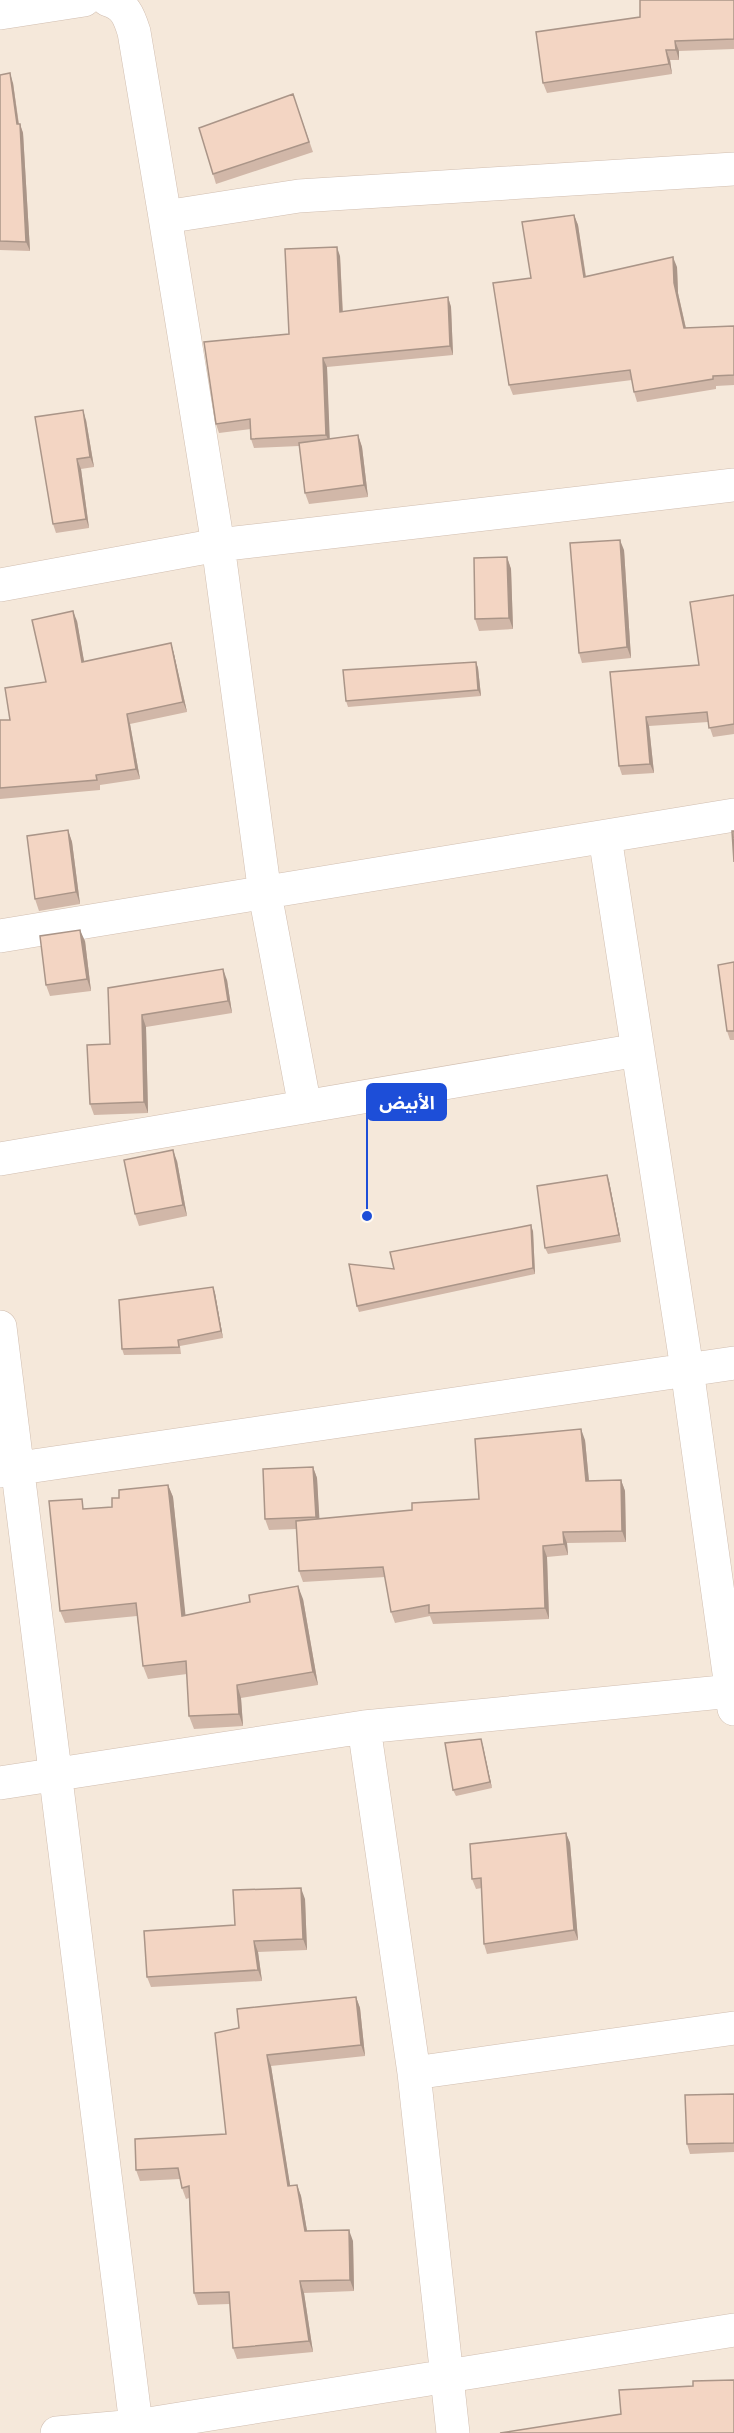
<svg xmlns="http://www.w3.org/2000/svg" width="734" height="2433" viewBox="0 0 734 2433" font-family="'Noto Sans','Noto Sans Arabic',sans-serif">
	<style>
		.residential { fill: #f5e8da }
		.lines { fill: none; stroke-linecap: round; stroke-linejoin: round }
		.minor-casing { stroke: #d1beb0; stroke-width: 34 }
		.minor { stroke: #fff; stroke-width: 33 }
		.wall { fill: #d1b7a8 }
		.shaded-wall { fill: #aa9588 }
		.building { fill: #f3d5c3; stroke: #aa9588; stroke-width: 1.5 }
		.leader { fill: none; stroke: #1d4ed8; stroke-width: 2 }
		.callout-dot { fill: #1d4ed8; stroke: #fffaf3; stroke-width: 2 }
		.callout { fill: #1d4ed8; stroke: #1d4ed8; stroke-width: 2 }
		.callout-label { font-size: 18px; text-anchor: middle; font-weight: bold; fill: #fff }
	</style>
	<rect width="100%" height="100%" fill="#fdf6ec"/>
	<!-- residential -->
	<path class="residential" d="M0,0H734V2433H0Z"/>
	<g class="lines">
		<!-- minor casing -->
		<g class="minor-casing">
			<path id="minor" d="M108,0C125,5 129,16 134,32L165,217
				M0,13L84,0
				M0,585L218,545L734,485
				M605,837L687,1369L734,1709
				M0,936L734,815
				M305,1107L265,894L218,545L165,217L299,196L734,169
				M0,1159L638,1050
				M0,1327L137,2433
				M0,1471L734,1363
				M364,1727L414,2073L453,2433
				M0,1783L364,1727L732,1691
				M414,2073L734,2028
				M57,2433L136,2426L734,2330"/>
		</g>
		<!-- minor -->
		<use href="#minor" class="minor"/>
	</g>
	<!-- wall -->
	<path class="wall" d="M734,0V49L679,51V60H670L672,74L547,93L543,83Z
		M0,75L13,83L19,124H20L23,133L30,251L0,250Z
		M293,94L313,152L216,184L213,174Z
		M574,215L578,225L586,276L677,267L678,293L686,328L734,326V385L716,386V389L637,402L634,392L632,380L513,395L509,385L531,278Z
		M340,256L343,312L448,297L451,307L453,355L327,367L329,439L358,435L362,447L368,497L309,504L305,493L299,446L254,448L251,439V429L219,433L216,424L289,334Z
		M86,420L94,467L81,469L89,528L56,533L53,524Z
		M624,550L631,658L582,663L579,653Z
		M507,557L511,569L513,629L479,631L475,619Z
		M734,595V734L713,737L708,722L649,726L654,773L622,775L619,766L610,672L699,665Z
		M77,621L84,662L171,643L174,654L187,712L130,724L140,779L100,785V790L0,799V720H10L46,682Z
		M476,662L478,668L481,696L348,707L346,701Z
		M68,830L72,842L80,904L39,911L35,899Z
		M85,941L91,991L50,996L46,985Z
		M734,962V1040H730L727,1031Z
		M227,980L232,1013L146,1027L148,1113L94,1115L90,1104L110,1044L108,988Z
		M177,1161L187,1216L139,1226L135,1214Z
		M607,1175L609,1181L621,1242L548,1254L545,1248Z
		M533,1231L535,1274L359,1312L357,1306L394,1269Z
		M213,1287L215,1293L223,1338L180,1346L181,1354L124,1355L122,1349Z
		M585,1440L589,1481L621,1480L625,1491L626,1542L567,1543L568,1555L547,1557L549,1619L433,1624L430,1616L395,1623L391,1612L385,1577L303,1582L299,1571L297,1529L269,1530L265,1519L313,1467L317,1478L319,1519L412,1510L479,1499Z
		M168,1485L173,1497L185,1616L303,1599L318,1685L241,1698L243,1726L194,1729L189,1716L187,1674L148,1679L143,1666L137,1616L65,1623L60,1611L85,1509L112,1507L119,1498Z
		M481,1739L492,1788L456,1796L453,1790Z
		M566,1833L570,1843L578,1940L487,1954L484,1944L482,1888L476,1889L472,1879Z
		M305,1899L307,1950L258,1952L262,1981L151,1987L147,1977L235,1925Z
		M356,1997L360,2008L365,2056L271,2066L290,2186L297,2185L301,2196L307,2231L353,2241L354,2291L304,2293L313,2352L237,2359L233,2348L230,2304L198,2305L194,2293L189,2198L186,2199L182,2188L180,2179L140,2181L136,2170L226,2134L239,2028Z
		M734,2094V2152L690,2154L687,2144Z"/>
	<!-- shaded-wall -->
	<path class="shaded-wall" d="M675,41L679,51V60L676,50Z
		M666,50L670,60L672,74L669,64Z
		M10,73L13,83L20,134L17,124Z
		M20,124L23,133L30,251L26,242Z
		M574,215L578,225L587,286L584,277Z
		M337,247L340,256L343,322L340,312Z
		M673,257L677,267L678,293L688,338L684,328L674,283Z
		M448,297L451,307L453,355L450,346Z
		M323,358L327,367L330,444L326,435Z
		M83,410L86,420L94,467L90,457Z
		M358,435L362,447L368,497L364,485Z
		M77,459L81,469L89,528L86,519Z
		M620,540L624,550L631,658L627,647Z
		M507,557L511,569L513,629L509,618Z
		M73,611L77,621L86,672L82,662Z
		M171,643L174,654L187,712L183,702Z
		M476,662L478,668L481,696L478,690Z
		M127,714L130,724L140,779L136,769Z
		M646,717L649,726L654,773L650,764Z
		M68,830L72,842L80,904L76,892Z
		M80,930L85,941L91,991L87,979Z
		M223,969L227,980L232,1013L228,1001Z
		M142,1015L146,1027L148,1113L144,1102Z
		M173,1150L177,1161L187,1216L183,1205Z
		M607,1175L609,1181L621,1242L619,1235Z
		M531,1225L533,1231L535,1274L533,1268Z
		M213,1287L215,1293L223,1338L221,1331Z
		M581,1429L585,1440L590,1492L586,1481Z
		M313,1467L317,1478L320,1528L316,1517Z
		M621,1480L625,1491L626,1542L622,1531Z
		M168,1485L173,1497L187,1629L182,1616Z
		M563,1532L567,1543L568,1555L564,1544Z
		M543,1546L547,1557L549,1619L545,1608Z
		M298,1586L303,1599L318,1685L313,1672Z
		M237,1685L241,1698L243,1726L239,1714Z
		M481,1739L483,1746L492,1788L490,1782Z
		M566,1833L570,1843L578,1940L574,1930Z
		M301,1888L305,1899L307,1950L303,1939Z
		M254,1941L258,1952L262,1981L258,1970Z
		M356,1997L360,2008L365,2056L361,2045Z
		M267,2055L271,2066L292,2197L288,2186Z
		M297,2185L301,2196L309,2242L305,2231Z
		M349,2230L353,2241L354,2291L350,2280Z
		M300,2281L304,2293L313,2352L309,2341Z"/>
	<!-- building -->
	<path class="building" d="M640,0H734V39L675,41L676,50H666L669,64L543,83L536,32L640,17Z
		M10,73L17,124H20L26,242L0,241V75Z
		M293,94L309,142L213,174L199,128Z
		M574,215L584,277L673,257L674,283L684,328L734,326V375L713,376V379L634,392L630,370L509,385L493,283L531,278L522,222Z
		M337,247L340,312L448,297L450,346L323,358L326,435L251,439L250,419L216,424L204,342L289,334L285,249Z
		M83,410L90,457L77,459L86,519L53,524L35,417Z
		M358,435L364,485L305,493L299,443Z
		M620,540L627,647L579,653L570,543Z
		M507,557L509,618L475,619L474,558Z
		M734,595V724L709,728L707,712L646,717L650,764L619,766L610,672L699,665L690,602Z
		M73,611L82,662L171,643L183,702L127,714L136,769L96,775L97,780L0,788V720H10L5,688L46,682L32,620Z
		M476,662L478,690L346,701L343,670Z
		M68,830L76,892L35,899L27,836Z
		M732,831H734V862Z
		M80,930L87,979L46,985L40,936Z
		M734,962V1031H727L718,965Z
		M223,969L228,1001L142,1015L144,1102L90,1104L87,1045L110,1044L108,988Z
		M173,1150L183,1205L135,1214L124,1160Z
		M607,1175L619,1235L545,1248L537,1186Z
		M531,1225L533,1268L357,1306L349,1264L394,1269L390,1252Z
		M213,1287L221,1331L178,1340L179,1347L122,1349L119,1300Z
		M581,1429L586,1481L621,1480L622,1531L563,1532L564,1544L543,1546L545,1608L429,1613V1605L391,1612L383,1567L299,1571L296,1521L412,1510V1503L479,1499L475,1439Z
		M313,1467L316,1517L265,1519L263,1469Z
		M168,1485L182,1616L250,1602L249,1595L298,1586L313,1672L237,1685L239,1714L189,1716L186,1661L143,1666L136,1603L60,1611L49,1501L82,1499L83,1509L112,1507V1498H119V1490Z
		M481,1739L490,1782L453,1790L445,1743Z
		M566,1833L574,1930L484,1944L481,1878L472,1879L470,1844Z
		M301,1888L303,1939L254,1941L258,1970L147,1977L144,1931L235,1925L233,1890Z
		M356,1997L361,2045L267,2055L288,2186L297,2185L305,2231L349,2230L350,2280L300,2281L309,2341L233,2348L229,2292L194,2293L189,2186L182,2188L178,2168L136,2170L135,2139L226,2134L215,2033L239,2028L237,2009Z
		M734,2094V2143L687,2144L685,2095Z
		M734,2380V2433H500L621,2414L619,2390L693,2386V2381Z"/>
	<!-- callouts -->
	<path class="leader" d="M367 1216L367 1102"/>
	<circle class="callout-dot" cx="367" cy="1216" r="6"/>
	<rect class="callout" x="367" y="1084" width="79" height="36" rx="6"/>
	<g class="callout-label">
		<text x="407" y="1109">الأبيض</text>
	</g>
</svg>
